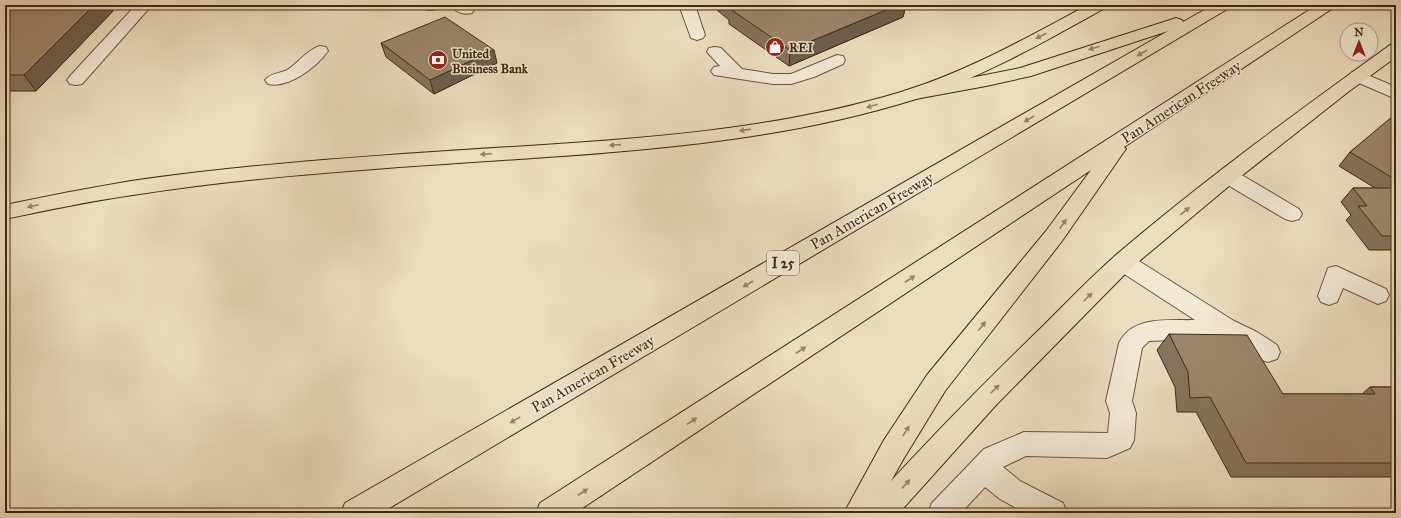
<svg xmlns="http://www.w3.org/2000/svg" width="1401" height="518" viewBox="0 0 1401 518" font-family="'IM FELL Great Primer',serif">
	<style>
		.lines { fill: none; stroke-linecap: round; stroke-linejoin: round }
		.minor-casing { stroke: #6c553e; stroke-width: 2 }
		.major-casing { stroke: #422813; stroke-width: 2 }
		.highway-casing { stroke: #422813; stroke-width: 2 }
		.minor { fill: #f2e9d5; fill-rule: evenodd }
		.major { fill: #ebddbf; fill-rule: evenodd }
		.highway { fill: #ebddbf; fill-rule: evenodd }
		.wall { fill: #84735d; stroke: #422813 }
		.shaded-wall { fill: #6c5e4c; stroke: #422813 }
		.building { fill: #9a866c; stroke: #422813 }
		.oneway { fill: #968269 }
		.labels { text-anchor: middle; stroke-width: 3; stroke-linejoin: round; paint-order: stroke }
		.far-poi-label { font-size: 13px; font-weight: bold; fill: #422813; stroke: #f2e9d5; text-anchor: start }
		.shield { fill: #f2e9d5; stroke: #77624d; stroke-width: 1 }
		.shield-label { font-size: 14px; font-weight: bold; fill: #422813 }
		.street-label { font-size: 15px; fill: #422813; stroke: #f2e9d5 }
	</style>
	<rect width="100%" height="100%" fill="#ebddbf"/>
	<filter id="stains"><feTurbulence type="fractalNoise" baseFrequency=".005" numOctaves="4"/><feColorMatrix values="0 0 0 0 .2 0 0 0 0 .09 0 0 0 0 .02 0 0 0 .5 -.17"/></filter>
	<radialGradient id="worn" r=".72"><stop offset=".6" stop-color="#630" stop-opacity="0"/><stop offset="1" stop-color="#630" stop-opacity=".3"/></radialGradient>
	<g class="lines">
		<!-- minor casing -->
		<g class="minor-casing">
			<path id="minor" d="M136,5H152L82,84L76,85L70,84L67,80L70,76Z
				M423,5H440C436,11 431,11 425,9Z
				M450,5H469L474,10L472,13C463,15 455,12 450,5Z
				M679,5H695L705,35L703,38L697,40L691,38Z
				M320,46L326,47L328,51C317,67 288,89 268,84L265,80C271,72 283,74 290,68C300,61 308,49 320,46Z
				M715,47L721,48L742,69L773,74H791L837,55L843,56L845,60L843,64L814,77L791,84H773L714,75L711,71L714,67L720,66L707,52L709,48Z
				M1358,71L1396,87V99L1352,80L1349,76L1352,72Z
				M1228,169L1235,171L1299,209L1302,214L1299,219L1292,221L1285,219L1221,181L1218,176L1221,171Z
				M1123,254L1131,256L1234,321L1257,332L1277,345L1280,352L1277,359L1268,362L1259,359L1223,338L1149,341L1142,348L1132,401L1136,413L1134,440L1130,448L1107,458L1026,456L1003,467L1020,481L1063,503L1067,513H1025L1000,499L985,487L961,513H928L932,503L984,449L1024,432L1108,433L1110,413L1106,401L1119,343C1133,315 1169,321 1195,320L1115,268L1112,262L1115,256Z
				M1336,266L1386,289L1389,295L1386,301L1378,304L1343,288L1337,302L1329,305L1321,302L1318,296L1328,268Z"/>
		</g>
		<!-- major casing -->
		<g class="major-casing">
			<path id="major" d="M1088,5H1108L1105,8C1044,42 983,77 916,99C764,147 602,153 444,164C340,171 237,179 133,195C90,201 48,210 5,219V205C47,196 89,188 131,181C236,166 342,158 448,151C599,141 755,136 901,92C967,72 1028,37 1088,5Z
				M1396,44V57L1348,92L1235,181L1131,268L996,405L899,513H867L871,503C926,442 984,383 1043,326C1067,302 1091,277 1116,255C1203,181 1297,112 1390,45Z"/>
		</g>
		<!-- highway casing -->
		<g class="highway-casing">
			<path id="highway" d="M1213,5H1232L1229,8L381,513H341L345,503L1168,31L1031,76L986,86L910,100L904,99L901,95L904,91L1020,68L1170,20L1176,18L1182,20L1183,22Z
				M1317,5H1336L1333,8L1124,147L1126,149L1123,153L1062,241L945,391L904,458L873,513H844L884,440L927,375L1046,231L1091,170L575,513H536L540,503Z"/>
		</g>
		<!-- minor -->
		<use href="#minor" class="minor"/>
		<!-- major -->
		<use href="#major" class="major"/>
		<!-- highway -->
		<use href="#highway" class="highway"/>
	</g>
	<!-- wall -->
	<path class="wall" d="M5,5L113,11L36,91H5Z
		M718,5H906L903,17L789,66L729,24V20L718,11Z
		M381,43L497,63L434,94L386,57Z
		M1396,116V250H1369L1346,220L1351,215L1341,202L1353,188H1375L1339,166L1350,152Z
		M1169,334L1283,394H1362L1370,387H1396V477H1231L1196,412H1177L1175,387L1157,350Z"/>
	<!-- shaded-wall -->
	<path class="shaded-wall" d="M94,5H109L113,11L36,91L24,75Z
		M898,5H906L903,17L789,66L790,50Z
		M494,50L497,63L434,94L430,80Z"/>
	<!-- building -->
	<path class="building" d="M5,5H94L24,75H5Z
		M731,5H898L790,50L730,9L733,6Z
		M445,17L494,50L430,80L381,43Z
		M1393,116H1396V180L1350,152Z
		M1353,188H1396V236H1382L1358,206H1367Z
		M1169,334L1247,335L1283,394H1375L1370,387H1396V463H1246L1210,397L1190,398L1188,372Z"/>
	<!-- one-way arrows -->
	<defs><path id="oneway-solid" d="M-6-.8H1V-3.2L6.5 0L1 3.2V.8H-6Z"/></defs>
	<g class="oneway">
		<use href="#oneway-solid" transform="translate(1041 36) rotate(153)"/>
		<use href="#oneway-solid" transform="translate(1094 48) rotate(163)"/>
		<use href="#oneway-solid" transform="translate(1142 53) rotate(150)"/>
		<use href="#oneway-solid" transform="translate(872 106) rotate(164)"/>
		<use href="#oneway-solid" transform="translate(1029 119) rotate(150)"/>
		<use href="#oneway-solid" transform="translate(745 130) rotate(172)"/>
		<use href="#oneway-solid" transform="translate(615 145) rotate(176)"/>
		<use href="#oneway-solid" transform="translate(486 154) rotate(176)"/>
		<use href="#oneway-solid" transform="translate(33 206) rotate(168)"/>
		<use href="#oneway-solid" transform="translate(1185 211) rotate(-39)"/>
		<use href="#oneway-solid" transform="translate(1063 224) rotate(-55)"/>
		<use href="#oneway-solid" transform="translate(910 279) rotate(-33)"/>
		<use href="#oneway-solid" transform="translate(748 284) rotate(150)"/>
		<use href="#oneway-solid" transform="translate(1088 297) rotate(-45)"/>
		<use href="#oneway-solid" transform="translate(982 326) rotate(-51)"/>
		<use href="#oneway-solid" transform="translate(801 350) rotate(-33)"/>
		<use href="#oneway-solid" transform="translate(995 389) rotate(-45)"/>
		<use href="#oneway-solid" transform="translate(515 420) rotate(150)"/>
		<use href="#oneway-solid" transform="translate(692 421) rotate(-33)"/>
		<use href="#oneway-solid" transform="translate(906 431) rotate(-58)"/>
		<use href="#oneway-solid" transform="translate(906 484) rotate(-49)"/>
		<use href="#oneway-solid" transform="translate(583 492) rotate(-33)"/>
	</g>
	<!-- icons -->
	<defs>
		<g id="shop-disc" transform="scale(1)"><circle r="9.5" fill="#8f2418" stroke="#f2e9d5"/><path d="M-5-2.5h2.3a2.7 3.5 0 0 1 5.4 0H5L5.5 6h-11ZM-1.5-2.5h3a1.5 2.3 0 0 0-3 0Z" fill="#fff"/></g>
		<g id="bank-disc" transform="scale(1)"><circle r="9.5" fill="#8f2418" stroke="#f2e9d5"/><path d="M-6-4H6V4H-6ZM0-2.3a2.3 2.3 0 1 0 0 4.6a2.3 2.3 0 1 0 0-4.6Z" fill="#fff"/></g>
	</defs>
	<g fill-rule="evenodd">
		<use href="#shop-disc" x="775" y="47"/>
		<use href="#bank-disc" x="438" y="60"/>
	</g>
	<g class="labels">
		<!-- far-poi labels -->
		<g class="far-poi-label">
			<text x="789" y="52">REI</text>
			<text x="452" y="58">United<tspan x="452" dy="15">Business Bank</tspan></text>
		</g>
		<!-- shield labels -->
		<rect class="shield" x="767" y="251" width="32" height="24" rx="3"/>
		<g class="shield-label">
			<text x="783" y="268">I 25</text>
		</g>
		<!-- street labels -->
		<g class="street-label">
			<text transform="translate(1181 102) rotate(-33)" y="5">Pan American Freeway</text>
			<text transform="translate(872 211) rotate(-30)" y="5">Pan American Freeway</text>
			<text transform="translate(593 374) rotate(-30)" y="5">Pan American Freeway</text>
		</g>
	</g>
	<!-- margin -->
	<rect width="1401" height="518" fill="none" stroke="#ebddbf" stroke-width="20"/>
	<rect x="6" y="6" width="1389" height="506" fill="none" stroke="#422813" stroke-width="2"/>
	<rect x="10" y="10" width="1381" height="498" fill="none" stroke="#422813"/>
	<!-- north arrow -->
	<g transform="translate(1359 42)"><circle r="19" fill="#f2e9d5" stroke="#ac9c87"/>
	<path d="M0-3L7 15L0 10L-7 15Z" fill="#8f2418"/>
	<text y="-6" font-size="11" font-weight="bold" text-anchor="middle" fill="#422813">N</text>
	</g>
	<rect width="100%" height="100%" filter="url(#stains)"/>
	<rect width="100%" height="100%" fill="url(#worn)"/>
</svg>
